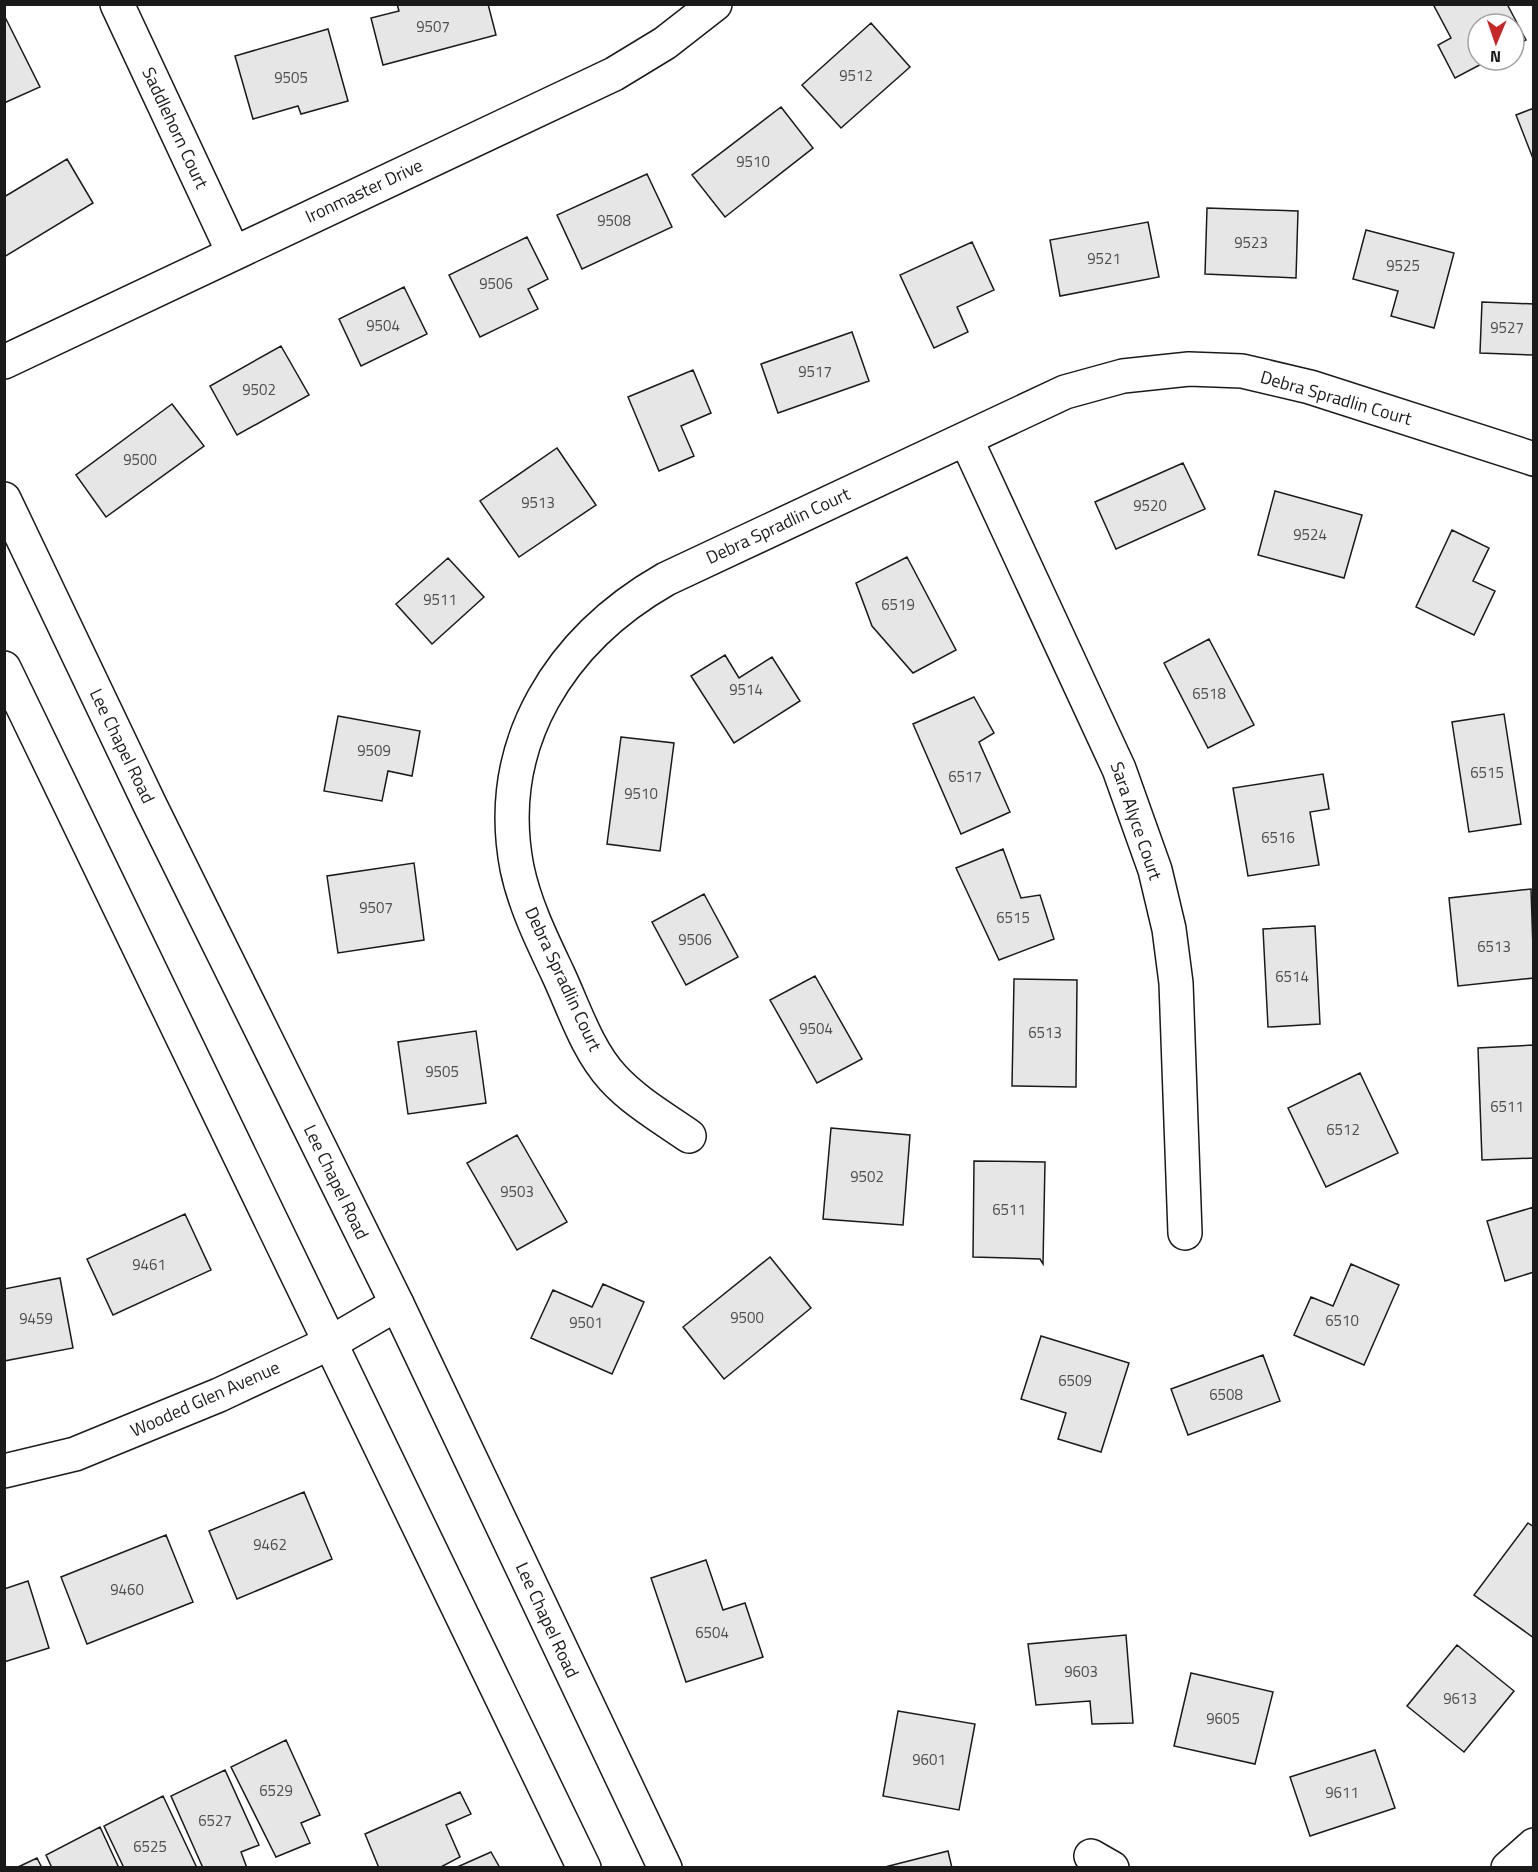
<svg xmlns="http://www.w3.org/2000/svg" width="1538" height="1872" viewBox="0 0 1538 1872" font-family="'Titillium Web',sans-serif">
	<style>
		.building { fill: #e6e6e6; stroke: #1a1a1a; stroke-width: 1.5 }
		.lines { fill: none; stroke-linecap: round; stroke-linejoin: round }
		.minor-casing { stroke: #1a1a1a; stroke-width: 36 }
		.secondary-casing { stroke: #1a1a1a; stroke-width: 36 }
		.minor { stroke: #fff; stroke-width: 33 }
		.secondary { stroke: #fff; stroke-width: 33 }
		.labels { text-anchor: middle; stroke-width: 4.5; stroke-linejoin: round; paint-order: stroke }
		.number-label { font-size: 15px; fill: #4d4d4d }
		.street-label { font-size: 18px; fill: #1a1a1a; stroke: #fff }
	</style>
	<rect width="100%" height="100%" fill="#fff"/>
	<!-- building -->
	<path class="building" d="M397,4H488L496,35L383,65L371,18L399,11Z
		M1433,4H1507L1526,40L1514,47V24H1478V60H1489L1455,78L1438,45L1451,38Z
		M4,15L40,87L4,103Z
		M871,23L910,67L841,128L802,85Z
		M328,29L348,101L301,114L298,106L253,119L235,56Z
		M781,107L813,148L725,217L692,175Z
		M1534,108V161L1516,115Z
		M67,159L93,203L4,257V197Z
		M647,174L672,227L582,269L557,215Z
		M1207,208L1298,211L1296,278L1205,274Z
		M1148,222L1159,277L1060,296L1050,240Z
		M1366,230L1454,253L1434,328L1391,316L1398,291L1353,279Z
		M527,237L548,279L528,289L538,309L480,337L449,275Z
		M972,242L994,290L957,307L968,332L934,348L900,275Z
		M404,287L427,334L361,366L339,319Z
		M1482,302L1534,304V355L1480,353Z
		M852,332L869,381L778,413L761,364Z
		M281,346L309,395L237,435L210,386Z
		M693,370L711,413L681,426L694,456L659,471L628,397Z
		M172,404L204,446L106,517L76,475Z
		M557,448L596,505L519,557L480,501Z
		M1183,463L1205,509L1116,549L1095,502Z
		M1275,491L1362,515L1344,578L1258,555Z
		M1452,530L1489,548L1473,581L1495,591L1474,635L1416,607Z
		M907,557L956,650L913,673L872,626L856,583Z
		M448,558L484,597L432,644L396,604Z
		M1209,639L1254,725L1208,748L1164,663Z
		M725,655L739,678L772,657L800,701L734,743L691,676Z
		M974,697L994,733L979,742L1010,812L961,834L913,724Z
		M1504,714L1521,824L1469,832L1452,722Z
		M338,716L420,731L412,776L388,771L382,801L324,791Z
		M621,737L674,743L660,851L607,844Z
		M1323,774L1329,809L1310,812L1319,865L1248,876L1233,788Z
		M1003,849L1021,898L1040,895L1054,939L999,960L956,868Z
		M414,863L424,940L338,953L327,876Z
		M1531,889L1534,978L1458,986L1449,898Z
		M704,894L738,957L686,985L652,922Z
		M1315,926L1320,1024L1268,1027L1263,929Z
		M815,976L862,1059L817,1083L770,1000Z
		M1014,979L1077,980L1076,1087L1012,1086Z
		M476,1031L486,1103L408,1114L398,1042Z
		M1533,1045L1534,1158L1482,1160L1478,1048Z
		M1360,1073L1398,1153L1326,1187L1288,1108Z
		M831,1128L910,1135L903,1225L823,1219Z
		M517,1135L567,1222L517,1250L467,1163Z
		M974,1161L1045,1162L1043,1264L1040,1259L973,1257Z
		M1534,1207V1272L1505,1281L1487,1221Z
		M185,1214L211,1270L113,1315L87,1259Z
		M770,1257L811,1308L724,1379L683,1327Z
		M1351,1264L1399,1285L1364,1365L1294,1335L1311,1297L1333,1306Z
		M60,1278L73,1348L4,1361V1289Z
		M603,1284L644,1302L612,1374L531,1338L553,1290L592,1307Z
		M1041,1336L1129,1363L1101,1452L1058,1439L1066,1413L1021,1399Z
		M1263,1355L1280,1401L1188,1435L1171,1389Z
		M304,1492L332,1559L237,1599L209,1531Z
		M1528,1523L1534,1527V1638L1474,1595Z
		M166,1535L193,1602L87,1644L61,1577Z
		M706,1560L723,1610L745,1603L763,1657L686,1682L651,1578Z
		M28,1581L49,1648L4,1662V1589Z
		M1126,1635L1133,1723L1092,1724L1090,1701L1036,1705L1028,1644Z
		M1457,1645L1514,1691L1464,1752L1407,1706Z
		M1191,1673L1273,1692L1255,1764L1174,1746Z
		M898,1711L975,1724L959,1810L883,1796Z
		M286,1740L320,1815L301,1823L310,1843L276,1857L231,1767Z
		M1375,1750L1395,1808L1310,1836L1290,1777Z
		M225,1770L259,1845L241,1852L247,1868H203L171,1796Z
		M460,1792L471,1814L446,1825L460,1857L439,1868H379L365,1834Z
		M163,1796L197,1868H124L104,1826Z
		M100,1827L119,1868H52L46,1855Z
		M948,1851L952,1868H881Z
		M491,1852L500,1868H455Z
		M37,1858L42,1868H16Z"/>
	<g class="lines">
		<!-- minor casing -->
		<g class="minor-casing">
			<path id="minor" d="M117,4L233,252
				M4,362L614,74L665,43L715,4
				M966,439L1119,769L1155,870L1169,929L1176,983L1185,1233
				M689,1136C663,1118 634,1101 613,1078C587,1050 574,1008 558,974C542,940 525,906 517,868C493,743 561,639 666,579L1065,392L1123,376L1189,369L1242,371L1310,387L1534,459
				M4,1471L75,1454L219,1395L332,1342L397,1304
				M1091,1856L1112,1868
				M1508,1868L1534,1845"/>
		</g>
		<!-- secondary casing -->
		<g class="secondary-casing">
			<path id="secondary" d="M4,499L150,805L397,1304L665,1868
				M4,668L584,1868"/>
		</g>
		<!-- minor -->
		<use href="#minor" class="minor"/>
		<!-- secondary -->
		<use href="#secondary" class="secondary"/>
	</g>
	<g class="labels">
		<!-- number labels -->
		<g class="number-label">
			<text x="433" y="32">9507</text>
			<text x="856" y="81">9512</text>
			<text x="291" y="83">9505</text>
			<text x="753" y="167">9510</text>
			<text x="614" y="226">9508</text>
			<text x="1251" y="248">9523</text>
			<text x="1104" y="264">9521</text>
			<text x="1403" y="271">9525</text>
			<text x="496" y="289">9506</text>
			<text x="383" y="331">9504</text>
			<text x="1507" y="333">9527</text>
			<text x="815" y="377">9517</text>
			<text x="259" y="395">9502</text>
			<text x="140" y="465">9500</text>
			<text x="538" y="508">9513</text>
			<text x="1150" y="511">9520</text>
			<text x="1310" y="540">9524</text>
			<text x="440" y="605">9511</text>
			<text x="898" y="610">6519</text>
			<text x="746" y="695">9514</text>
			<text x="1209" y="699">6518</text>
			<text x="374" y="756">9509</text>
			<text x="1487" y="778">6515</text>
			<text x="965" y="782">6517</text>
			<text x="641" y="799">9510</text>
			<text x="1278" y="843">6516</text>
			<text x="376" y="913">9507</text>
			<text x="1013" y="923">6515</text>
			<text x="695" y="945">9506</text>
			<text x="1494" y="952">6513</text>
			<text x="1292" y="982">6514</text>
			<text x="816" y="1034">9504</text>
			<text x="1045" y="1038">6513</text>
			<text x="442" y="1077">9505</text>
			<text x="1507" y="1112">6511</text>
			<text x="1343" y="1135">6512</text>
			<text x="867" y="1182">9502</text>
			<text x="517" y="1197">9503</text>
			<text x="1009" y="1215">6511</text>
			<text x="149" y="1270">9461</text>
			<text x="747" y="1323">9500</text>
			<text x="36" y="1324">9459</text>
			<text x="1342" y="1326">6510</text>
			<text x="586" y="1328">9501</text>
			<text x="1075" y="1386">6509</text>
			<text x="1226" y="1400">6508</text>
			<text x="270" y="1550">9462</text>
			<text x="127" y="1595">9460</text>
			<text x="712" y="1638">6504</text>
			<text x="1081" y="1677">9603</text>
			<text x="1460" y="1704">9613</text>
			<text x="1223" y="1724">9605</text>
			<text x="929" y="1765">9601</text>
			<text x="276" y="1796">6529</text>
			<text x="1342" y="1798">9611</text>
			<text x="215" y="1826">6527</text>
			<text x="150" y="1852">6525</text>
		</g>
		<!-- street labels -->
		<g class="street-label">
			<text transform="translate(175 128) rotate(65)" y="6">Saddlehorn Court</text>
			<text transform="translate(364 191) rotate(-25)" y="6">Ironmaster Drive</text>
			<text transform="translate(1336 398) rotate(16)" y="6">Debra Spradlin Court</text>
			<text transform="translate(778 526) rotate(-25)" y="6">Debra Spradlin Court</text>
			<text transform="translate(122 746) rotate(64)" y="6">Lee Chapel Road</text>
			<text transform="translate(1136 821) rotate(71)" y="6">Sara Alyce Court</text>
			<text transform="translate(563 979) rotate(65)" y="6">Debra Spradlin Court</text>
			<text transform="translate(336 1182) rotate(64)" y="6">Lee Chapel Road</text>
			<text transform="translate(205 1399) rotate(-24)" y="6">Wooded Glen Avenue</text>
			<text transform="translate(547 1620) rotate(65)" y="6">Lee Chapel Road</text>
		</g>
	</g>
	<!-- border -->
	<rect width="1538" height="1872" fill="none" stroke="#1a1a1a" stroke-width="12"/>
	<!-- north arrow -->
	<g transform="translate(1496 42) rotate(182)"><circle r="28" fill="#ffffff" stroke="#a3a3a3" stroke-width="1.5"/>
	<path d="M0-4.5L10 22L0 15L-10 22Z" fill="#c62828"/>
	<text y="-9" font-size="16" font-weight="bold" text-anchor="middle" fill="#1a1a1a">N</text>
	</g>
</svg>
